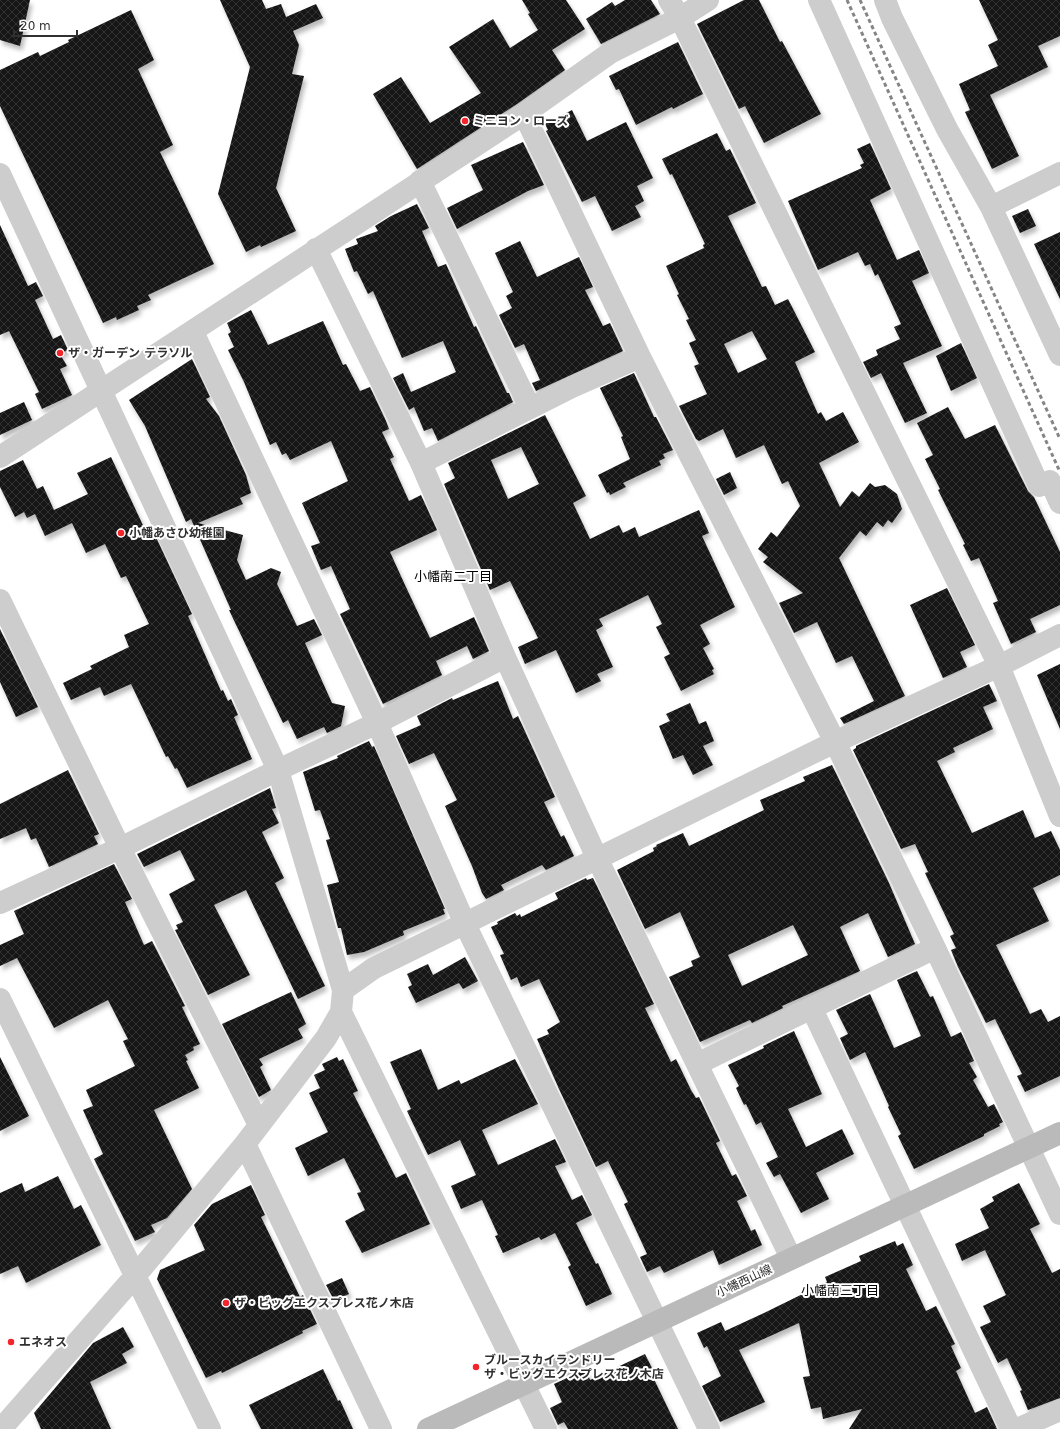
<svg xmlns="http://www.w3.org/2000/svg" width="1060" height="1429" viewBox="0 0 1060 1429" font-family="'DejaVu Sans','Noto Sans JP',sans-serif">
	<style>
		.building { fill: url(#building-cross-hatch); fill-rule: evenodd; filter: url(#shadow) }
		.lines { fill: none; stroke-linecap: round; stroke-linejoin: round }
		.street { stroke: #cdcdcd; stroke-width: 22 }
		.secondary { stroke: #bababa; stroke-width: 22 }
		.rail { stroke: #858585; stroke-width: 3; stroke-dasharray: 4 3; stroke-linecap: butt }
		.poi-dot { fill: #f3252a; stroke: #fff; stroke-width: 1.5 }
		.labels { text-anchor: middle; stroke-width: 4; stroke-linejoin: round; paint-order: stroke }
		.poi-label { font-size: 12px; font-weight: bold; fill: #303030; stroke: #fff; text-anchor: start }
		.street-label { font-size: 12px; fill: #303030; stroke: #fff }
		.neighbourhood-label { font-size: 13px; fill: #000; stroke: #fff }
	</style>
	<defs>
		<pattern id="building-cross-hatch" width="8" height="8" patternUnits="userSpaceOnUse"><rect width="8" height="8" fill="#171717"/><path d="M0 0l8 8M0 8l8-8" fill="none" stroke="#303030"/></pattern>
		<filter id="shadow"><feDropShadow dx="2.5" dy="4.5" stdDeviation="2" flood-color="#0004"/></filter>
	</defs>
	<rect width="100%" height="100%" fill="#fff"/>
	<!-- building -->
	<path class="building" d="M0,0H30L20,46L0,40Z
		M220,0H262L266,9L281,4L286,17L316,4L323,18L293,31L299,45L292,74L304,76L276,188L296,231L261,247L260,245L246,252L218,194L250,67Z
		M522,0H566L585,29L552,50L565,70L517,104L417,169L373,94L401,77L430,123L481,93L449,47L493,19L510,48L538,30L528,14L530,13Z
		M625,0H651L660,14L601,44L586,19L612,2L615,6Z
		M744,0H759L780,42L782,41L821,114L764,143L745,106L739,109L697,24Z
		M979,0H1060V36L1038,46L1048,67L990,95L1019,156L992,169L965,112L970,110L959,84L998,66L988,45L998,40Z
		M131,10L154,60L138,69L173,145L160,152L214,264L148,295L151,300L137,306L139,310L117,320L116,317L103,323L0,106V70L38,52L40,56L69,42L68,40Z
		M678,42L703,94L673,109L672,107L636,125L619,89L616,90L609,76Z
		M572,110L587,141L626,122L653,178L637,186L644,201L635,206L641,217L612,231L595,196L582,202L546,131L548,130L545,124Z
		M717,133L726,151L730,149L756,203L728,216L762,287L766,286L775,305L788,299L815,352L795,362L804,383L818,414L821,412L826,421L843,412L859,442L819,463L840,507L852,491L859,497L870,483L875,487L885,485L897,494L902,509L892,523L888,520L883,527L877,522L866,536L860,531L839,558L905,696L844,724L840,718L874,701L852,656L836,663L817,622L794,633L779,603L803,593L763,562L768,557L758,549L771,532L777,537L800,506L788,481L782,484L764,445L736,458L723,429L699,441L696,439L679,406L707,394L694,366L699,364L689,343L696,340L686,320L689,319L677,295L679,294L666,266L704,248L703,245L705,244L672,174L670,175L662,159ZM752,331L767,359L738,373L724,344Z
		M523,142L544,185L528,191L457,229L447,208L483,190L471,165Z
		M870,143L891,189L870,200L897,260L919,250L929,273L912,281L942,346L903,363L927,413L905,423L881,373L871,378L863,362L878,355L876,350L900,339L894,327L901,324L878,274L875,276L870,264L865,266L858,252L818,270L788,201L862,168L860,165L864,163L857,149Z
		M417,204L429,228L422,231L438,267L446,264L474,327L476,326L507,393H509L513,402L438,441L432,428L424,431L414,407L409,410L393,378L403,373L411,392L456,372L443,341L402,358L373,291L368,294L357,271L354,272L345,249L358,244L356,239L378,231L375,226L391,216Z
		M1028,209L1036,226L1020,233L1012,216Z
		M0,225L28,286L36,282L43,296L35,300L53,339L61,335L68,350L60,354L67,366L60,369L72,395L42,409L35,394L39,392L9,331L0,335Z
		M1060,232V299L1034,244Z
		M520,241L537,277L579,257L593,287L585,290L603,326L610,323L623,351L536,391L532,383L540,380L524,344L515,348L499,315L512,308L506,296L513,292L495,253Z
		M251,310L268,345L323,321L343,365L346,364L360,391L370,387L386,421L389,429L382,432L394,457L390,459L409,501L421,495L437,530L390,552L405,585L430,638L474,617L489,651L473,659L467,646L436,661L442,675L383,704L340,614L350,609L331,566L321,570L311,546L320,543L302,503L348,481L331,441L290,460L286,453L282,455L276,442L270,445L244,382L228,350L234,347L228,334L231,332L227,323Z
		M961,343L977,378L951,391L936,356Z
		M192,359L210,397L206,399L219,416L246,475L251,493L240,498L243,504L198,523L243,535L237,560L246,580L271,568L281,572L277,584L297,626L314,619L322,635L305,643L332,703L345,706L341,726L327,733L324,727L297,739L288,720L283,723L229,610H231L191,519L186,522L145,426L129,400Z
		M634,373L654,417H656L673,450L663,454L665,458L659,461L661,465L623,483L626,487L610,495L609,492L607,493L598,475L630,459L621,437L623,436L600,388Z
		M24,402L32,420L0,435V413Z
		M948,407L965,439L995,425L1028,491L1034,497L1060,552V605L1030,619L1036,632L1011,644L993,603L998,601L979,558L971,561L963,545L965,544L938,490L940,489L925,459L933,455L917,423Z
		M545,415L586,496L573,503L590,539L619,525L623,533L635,527L639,537L699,510L709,533L702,536L735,607L700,625L710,644L703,648L714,669L712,670L714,674L681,691L664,657L670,654L656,627L662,624L648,595L599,619L603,626L596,630L613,667L597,674L601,681L576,693L556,650L525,664L518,647L538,638L510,581L490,590L444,484L455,478L448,463ZM521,447L539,484L508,499L491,460Z
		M111,457L148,536L154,533L192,614L188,616L221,691L223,690L228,701L231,699L238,715L234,717L252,759L187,788L177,768L175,769L168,756L166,757L131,684L104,696L100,687L71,700L63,683L92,669L90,666L129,647L124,635L149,624L126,576L121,578L105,544L86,553L72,523L45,536L35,514L27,518L24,512L15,517L0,487V471L23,460L37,489L43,486L54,510L88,494L77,473Z
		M730,472L737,488L724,495L716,479Z
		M947,588L975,645L960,652L967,667L943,678L910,605Z
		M0,629L38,707L16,717L0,682Z
		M1060,664V729L1037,675Z
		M498,681L513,719L518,716L555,797L544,802L561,837L564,835L574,856L546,870L542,865L501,885L504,890L486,899L482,893L472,866L445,806L457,800L434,753L409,764L396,736L421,725L417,716L452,698L453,700Z
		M989,684L997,701L983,707L993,729L953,748L955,752L937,761L972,833L1023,810L1035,838L1051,831L1060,850V875L1033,888L1049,921L996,945L1030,1014L1041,1009L1048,1022L1060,1016V1076L1025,1092L1017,1076L1022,1074L995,1019L986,1023L958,967L951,950L956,948L950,936L954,934L925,873L928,872L915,844L901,849L853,750L856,748V746Z
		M690,703L699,724L706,721L714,741L703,746L713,765L693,775L683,755L673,759L659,726L670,721L666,714Z
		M369,741L372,747L374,746L445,909H443L445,914L403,931L404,935L364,952L347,955L341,928H338L327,885L339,882L326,840L330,839L320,810L315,811L303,772L338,758L337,756Z
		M832,765L889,883L915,944L888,957L868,913L840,927L860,971L782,1006L783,1008L752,1023L750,1020L700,1042L669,977L693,966L691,961L700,957L680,912L645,929L617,870L654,851L653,848L657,846L656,845L683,833L689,846L764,810L760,800L805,781L803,777ZM793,925L808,955L742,986L728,955Z
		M68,770L99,834L94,836L98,844L49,867L36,838L31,840L26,828L0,839V804Z
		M270,788L276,808L272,809L279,823L262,832L284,878L275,883L325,986L298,999L246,890L214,905L250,975L208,995L175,930L178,929L176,925L183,922L169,894L195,880L180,850L144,867L137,854Z
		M114,864L132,899L125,902L144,945L152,941L185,1006L182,1007L200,1044L193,1047L194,1050L185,1055L188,1060L186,1061L199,1088L154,1110L192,1189L167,1218L151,1225L155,1232L135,1241L94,1159L103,1154L83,1110L93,1106L86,1090L135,1066L123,1041L128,1039L108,1000L54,1028L17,958L0,966V945L24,934L14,911Z
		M586,878L587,880L593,878L654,1004L645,1008L671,1062L676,1059L691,1090L696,1098L699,1097L720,1141L716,1143L732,1176L736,1174L747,1196L737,1201L751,1231L755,1229L762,1245L719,1265L713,1250L664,1273L660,1266L647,1272L640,1257L647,1254L624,1204L628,1202L608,1161L596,1167L559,1089L537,1039L549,1034L547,1030L560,1022L539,979L521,987L517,977L511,980L500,955L504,954L491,927L498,924L497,922L515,913L517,916L520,914L521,917L558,899L555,893Z
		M465,957L478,981L463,989L459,983L416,1003L408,987L412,985L407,974L428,964L433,975Z
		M917,971L930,997L933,996L951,1037L961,1032L974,1061L969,1063L977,1077L973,1080L988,1107L994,1104L1003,1122L999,1124L1000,1126L984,1134V1136L914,1169L898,1136L901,1134L888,1107L889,1106L865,1052L850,1060L840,1038L848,1034L836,1010L870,994L894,1048L921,1036L897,980Z
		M291,992L306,1024L298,1029L303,1038L259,1059L263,1065L260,1067L271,1090L259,1097L222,1024Z
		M794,1031L822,1094L788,1109L806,1147L842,1129L854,1154L816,1173L829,1199L801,1213L780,1174L774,1177L766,1163L778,1157L761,1122L756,1125L746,1104L744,1105L736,1088L739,1086L728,1065L764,1048L763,1046Z
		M421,1049L438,1090L459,1080L461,1084L515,1059L538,1104L482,1130L498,1165L555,1139L566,1162L555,1166L572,1200L582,1195L592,1215L576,1223L596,1264L598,1263L612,1294L586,1306L568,1267L571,1265L555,1233L541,1240L539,1237L503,1253L495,1236L498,1235L482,1200L461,1209L451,1186L476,1175L460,1140L428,1155L407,1111L411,1109L390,1062Z
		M0,1057L29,1116L0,1131Z
		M337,1057L339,1061L343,1059L358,1091L353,1093L396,1178L406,1173L430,1224L362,1253L345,1221L365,1210L357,1193L361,1192L344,1158L308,1176L295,1148L328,1132L309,1093L320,1088L314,1075L325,1070L322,1064Z
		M58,1176L74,1209L81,1205L101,1245L26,1283L18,1266L0,1274V1193L22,1183L25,1192Z
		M1019,1183L1040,1224L1030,1229L1052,1273L1060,1269V1398L1028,1410L1020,1391L1022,1390L1007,1358L998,1363L980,1327L991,1322L983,1306L1006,1295L985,1250L962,1261L955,1244L989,1228L980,1209L994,1201L992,1197Z
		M251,1185L265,1215L261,1217L300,1297L303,1295L317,1324L302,1331L303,1333L222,1373L221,1371L206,1378L157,1279L160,1270L205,1250L194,1225L212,1204Z
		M895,1241L897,1246L903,1243L913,1265L906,1269L926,1311L936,1306L955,1344L951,1346L961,1368L956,1371L975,1413L987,1407L997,1429H849L862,1409L823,1419L821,1407L811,1409L803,1377L810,1376L799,1323L739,1350L765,1402L720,1422L702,1386L721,1376L707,1346L704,1348L697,1333L721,1322L725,1331L764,1313L827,1282L825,1277L861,1261L859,1256Z
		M342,1278L349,1294L334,1300L326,1285Z
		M123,1327L134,1347L122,1354L127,1363L90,1382L111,1429H41L34,1413L93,1343Z
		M645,1354L654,1372L651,1373L678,1429H568L564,1422L558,1425L550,1408L562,1402L554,1384L586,1369L590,1380Z
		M323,1369L338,1401L340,1400L353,1429H261L249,1405Z"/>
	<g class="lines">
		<!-- street -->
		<path class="street" d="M669,0L680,18L999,666L1060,816
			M819,0L1039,486L1050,481L1060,503
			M885,0L892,18L947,129L991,207L1060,355
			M524,114L640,357L835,742L935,948L1060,1214
			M0,174L278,770L343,990
			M420,181L530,408
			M991,207L1060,173
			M316,249L421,463L505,657L597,858L791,1258
			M193,332L377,723L465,924L709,1429
			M0,457L524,114L610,53L680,18L708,0
			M421,463L572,387L640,357
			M0,600L120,848L259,1125
			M0,903L120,848L278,770L377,723L505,657
			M0,999L210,1429
			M812,1009L1011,1429
			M341,1012L546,1429
			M697,1064L935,948
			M245,1144L381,1429
			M1,1429L136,1275L245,1144L326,1038L341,1012L343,990L374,968L835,742L999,666L1060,635
			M1017,1429L1060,1410"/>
		<!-- secondary -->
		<path class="secondary" d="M428,1429L1060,1133"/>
		<!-- rail -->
		<path class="rail" d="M847,0L1060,472
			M860,0L1060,439"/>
	</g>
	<!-- markers -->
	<g class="poi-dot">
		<circle cx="465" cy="121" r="4"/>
		<circle cx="60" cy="353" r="4"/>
		<circle cx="121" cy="533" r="4"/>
		<circle cx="226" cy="1303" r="4"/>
		<circle cx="11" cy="1342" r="4"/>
		<circle cx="476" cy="1367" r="4"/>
	</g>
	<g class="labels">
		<!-- poi labels -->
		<g class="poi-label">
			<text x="473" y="125">ミニヨン・ローズ</text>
			<text x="68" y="357">ザ・ガーデン テラソル</text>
			<text x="129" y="537">小幡あさひ幼稚園</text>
			<text x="234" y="1307">ザ・ビッグエクスプレス花ノ木店</text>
			<text x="19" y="1346">エネオス</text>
			<text x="484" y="1364">ブルースカイランドリー<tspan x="484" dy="14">ザ・ビッグエクスプレス花ノ木店</tspan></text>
		</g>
		<!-- street labels -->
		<g class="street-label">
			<text transform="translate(744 1281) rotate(-25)" y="4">小幡西山線</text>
		</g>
		<!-- neighbourhood labels -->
		<g class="neighbourhood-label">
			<text x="453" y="581">小幡南二丁目</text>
			<text x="840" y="1295">小幡南三丁目</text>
		</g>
	</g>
	<!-- scale -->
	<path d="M14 30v6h63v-6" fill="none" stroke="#303030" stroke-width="2"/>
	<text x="20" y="30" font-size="12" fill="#303030" stroke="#ffffff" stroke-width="3" paint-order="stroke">20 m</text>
</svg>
